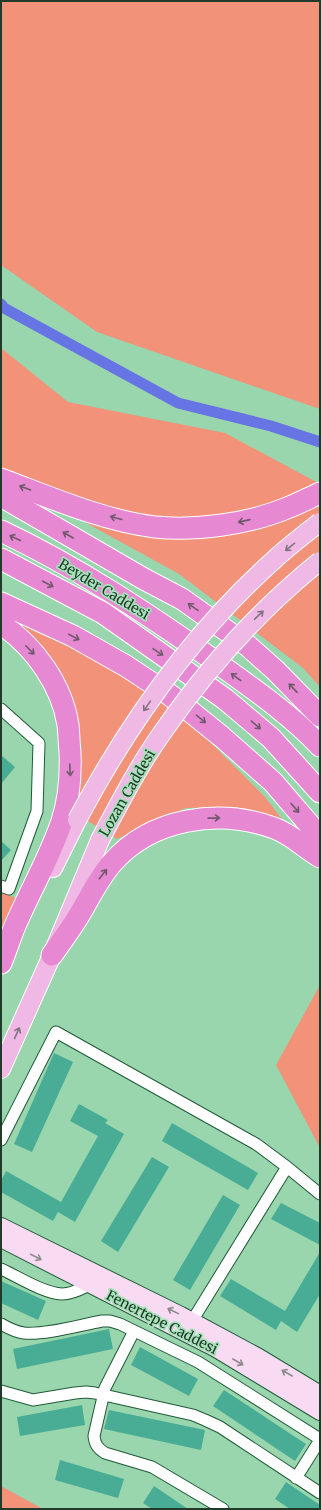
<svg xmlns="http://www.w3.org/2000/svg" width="321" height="1510" viewBox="0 0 321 1510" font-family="Merriweather,serif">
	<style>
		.green { fill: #f29279 }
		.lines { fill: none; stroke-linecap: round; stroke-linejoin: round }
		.canal { stroke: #6774e3; stroke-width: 11 }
		.building { fill: #49ad96 }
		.street-casing { stroke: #205b39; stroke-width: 13 }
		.secondary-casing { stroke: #205b39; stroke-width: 18 }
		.primary-casing { stroke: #fff; stroke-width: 20 }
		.highway-casing { stroke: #fff; stroke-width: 23 }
		.street { stroke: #fff; stroke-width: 11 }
		.secondary { stroke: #f8dbf2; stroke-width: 16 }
		.primary { stroke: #f0b8e4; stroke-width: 18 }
		.highway { stroke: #e688d2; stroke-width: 21 }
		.primary-bridge-casing { stroke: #fff; stroke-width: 20; stroke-linecap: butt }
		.primary-bridge { stroke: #f0b8e4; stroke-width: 18 }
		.oneway { stroke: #70596d }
		.oneway2 { stroke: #7f737e }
		.oneway3 { stroke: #8d8a8e }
		.labels { text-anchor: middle; stroke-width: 3.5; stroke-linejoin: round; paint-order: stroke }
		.street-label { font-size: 14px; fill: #223a2a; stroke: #a6e2ba }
	</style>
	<rect width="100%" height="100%" fill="#99d5ad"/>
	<!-- green -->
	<path class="green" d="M1,1H320V409L97,332L1,265Z
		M1,348L68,402L225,433L320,484V687L303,668L179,574L1,476Z
		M15,621L79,650L133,680L203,735L265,797L284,822L236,807L186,808L117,839L70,810L76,721Z
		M1,892L16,898L1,933Z
		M320,985V1148L276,1065Z
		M1,1486L41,1508L45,1509H1Z"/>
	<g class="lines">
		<!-- canal -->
		<path class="canal" d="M1,304L4,308L178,403L271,426L320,442"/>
	</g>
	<!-- building -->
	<path class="building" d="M1,755L15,767L1,784Z
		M1,841L11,850L1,861Z
		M54,1053L73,1062L32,1152L14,1144Z
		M79,1104L108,1120L105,1123L124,1134L75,1222L58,1212L53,1221L1,1192V1181L6,1171L61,1202L98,1136L70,1121Z
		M172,1123L258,1173L248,1190L162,1141Z
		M152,1157L169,1167L118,1252L101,1241Z
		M223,1195L240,1205L190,1290L173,1280Z
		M281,1203L320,1223V1245L271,1219Z
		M320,1252V1294L297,1332L281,1321L276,1330L220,1296L231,1279L285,1311Z
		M1,1281L46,1301L38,1320L1,1303Z
		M109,1329L113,1349L17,1369L13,1349Z
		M140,1347L198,1379L189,1396L131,1365Z
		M224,1390L306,1444L295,1461L213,1406Z
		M82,1405L85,1425L20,1436L17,1417Z
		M109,1410L205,1430L201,1450L104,1429Z
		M60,1460L124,1479L118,1498L55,1480Z
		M286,1482L320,1505V1509H290L275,1499Z
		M154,1486L188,1509H152L143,1503Z"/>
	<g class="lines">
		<!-- street casing -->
		<g class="street-casing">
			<path id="street" d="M1,709L39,743L37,811L9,889L1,886
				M1,1140L56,1032L256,1144L287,1167L320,1194
				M1,1269C19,1277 43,1293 62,1294C72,1294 81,1289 89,1285
				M192,1321L287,1167
				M1,1324C8,1328 16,1332 24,1333C45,1335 80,1325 102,1321H110L120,1324L198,1362L320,1439
				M134,1331L105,1388L94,1436C95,1444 97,1448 105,1453L152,1467L223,1509
				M1,1391L33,1400L75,1393L86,1392L95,1393L193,1415L205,1420L220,1427L320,1493
				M296,1478L320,1440"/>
		</g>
		<!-- secondary casing -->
		<g class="secondary-casing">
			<path id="secondary" d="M1,1226L181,1315L259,1357L320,1394
				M1,1239L216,1349L320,1412"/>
		</g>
		<!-- primary casing -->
		<g class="primary-casing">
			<path id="primary" d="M53,868L77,820
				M1,1069L52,955L100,840"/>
		</g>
		<!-- highway casing -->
		<g class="highway-casing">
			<path id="highway" d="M1,479C49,497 104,521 155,527C196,531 249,524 287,508C298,504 309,498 320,493
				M1,496L144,579L182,599L248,646L275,670L320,716
				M1,531C77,567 148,614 216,662C252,688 290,714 320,746
				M1,559L103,613L225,699L271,738L320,792
				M1,603L73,636L126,666L170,695L222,737L273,782L320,837
				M1,624C34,646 62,685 68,725C69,734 69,743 70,752C71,775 69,799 62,821C50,857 30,891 15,926C10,938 6,951 1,963
				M52,955C61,942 70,930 78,917C89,899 98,879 112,863C151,818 219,808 274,828C291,834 305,848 320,857"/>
		</g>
		<!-- street -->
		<use href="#street" class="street"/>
		<!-- secondary -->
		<use href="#secondary" class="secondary"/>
		<!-- primary -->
		<use href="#primary" class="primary"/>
		<!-- highway -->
		<use href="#highway" class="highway"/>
		<!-- primary-bridge casing -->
		<g class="primary-bridge-casing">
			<path id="primary-bridge" d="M77,820C128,724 193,632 275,559C289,546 305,534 320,522
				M100,840C119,804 138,767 162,733C207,668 259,610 320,561"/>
		</g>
		<!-- primary-bridge -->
		<use href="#primary-bridge" class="primary-bridge"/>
	</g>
	<!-- one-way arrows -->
	<defs><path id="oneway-shaft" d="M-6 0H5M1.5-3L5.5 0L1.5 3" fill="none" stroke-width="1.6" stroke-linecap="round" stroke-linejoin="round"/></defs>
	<g class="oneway">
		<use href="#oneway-shaft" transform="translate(25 488) rotate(-160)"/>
		<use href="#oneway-shaft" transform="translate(116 518) rotate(-165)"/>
		<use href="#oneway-shaft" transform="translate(244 521) rotate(167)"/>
		<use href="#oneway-shaft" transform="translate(68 535) rotate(-150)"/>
		<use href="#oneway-shaft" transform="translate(15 538) rotate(-155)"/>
		<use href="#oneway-shaft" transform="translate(48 584) rotate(28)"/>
		<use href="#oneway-shaft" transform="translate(193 607) rotate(-145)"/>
		<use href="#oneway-shaft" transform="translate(74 637) rotate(28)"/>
		<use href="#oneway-shaft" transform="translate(30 650) rotate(45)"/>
		<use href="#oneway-shaft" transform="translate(158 652) rotate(34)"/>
		<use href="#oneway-shaft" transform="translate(236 677) rotate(-144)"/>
		<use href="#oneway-shaft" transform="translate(293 688) rotate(-133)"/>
		<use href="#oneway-shaft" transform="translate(201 719) rotate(39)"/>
		<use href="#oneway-shaft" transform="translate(256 725) rotate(41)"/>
		<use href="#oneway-shaft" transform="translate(70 770) rotate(88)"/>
		<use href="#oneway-shaft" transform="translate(295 808) rotate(49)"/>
		<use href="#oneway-shaft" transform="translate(214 818) rotate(-1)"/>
		<use href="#oneway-shaft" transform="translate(103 874) rotate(-52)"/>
	</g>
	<g class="oneway2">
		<use href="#oneway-shaft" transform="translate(290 547) rotate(141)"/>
		<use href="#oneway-shaft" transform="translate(259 615) rotate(-44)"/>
		<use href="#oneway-shaft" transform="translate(147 706) rotate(125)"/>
		<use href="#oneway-shaft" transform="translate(17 1033) rotate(-66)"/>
	</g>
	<g class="oneway3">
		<use href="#oneway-shaft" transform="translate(36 1257) rotate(27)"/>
		<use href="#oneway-shaft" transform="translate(173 1311) rotate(-154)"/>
		<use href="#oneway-shaft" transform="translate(238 1362) rotate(30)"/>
		<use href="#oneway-shaft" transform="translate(287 1373) rotate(-150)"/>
	</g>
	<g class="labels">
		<!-- street labels -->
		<g class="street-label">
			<text transform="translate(104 589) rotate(31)" y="5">Beyder Caddesi</text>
			<text transform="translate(127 793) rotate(-60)" y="5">Lozan Caddesi</text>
			<text transform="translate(162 1322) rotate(27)" y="5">Fenertepe Caddesi</text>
		</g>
	</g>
	<!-- border -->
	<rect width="321" height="1510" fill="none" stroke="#223a2a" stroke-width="4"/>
</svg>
